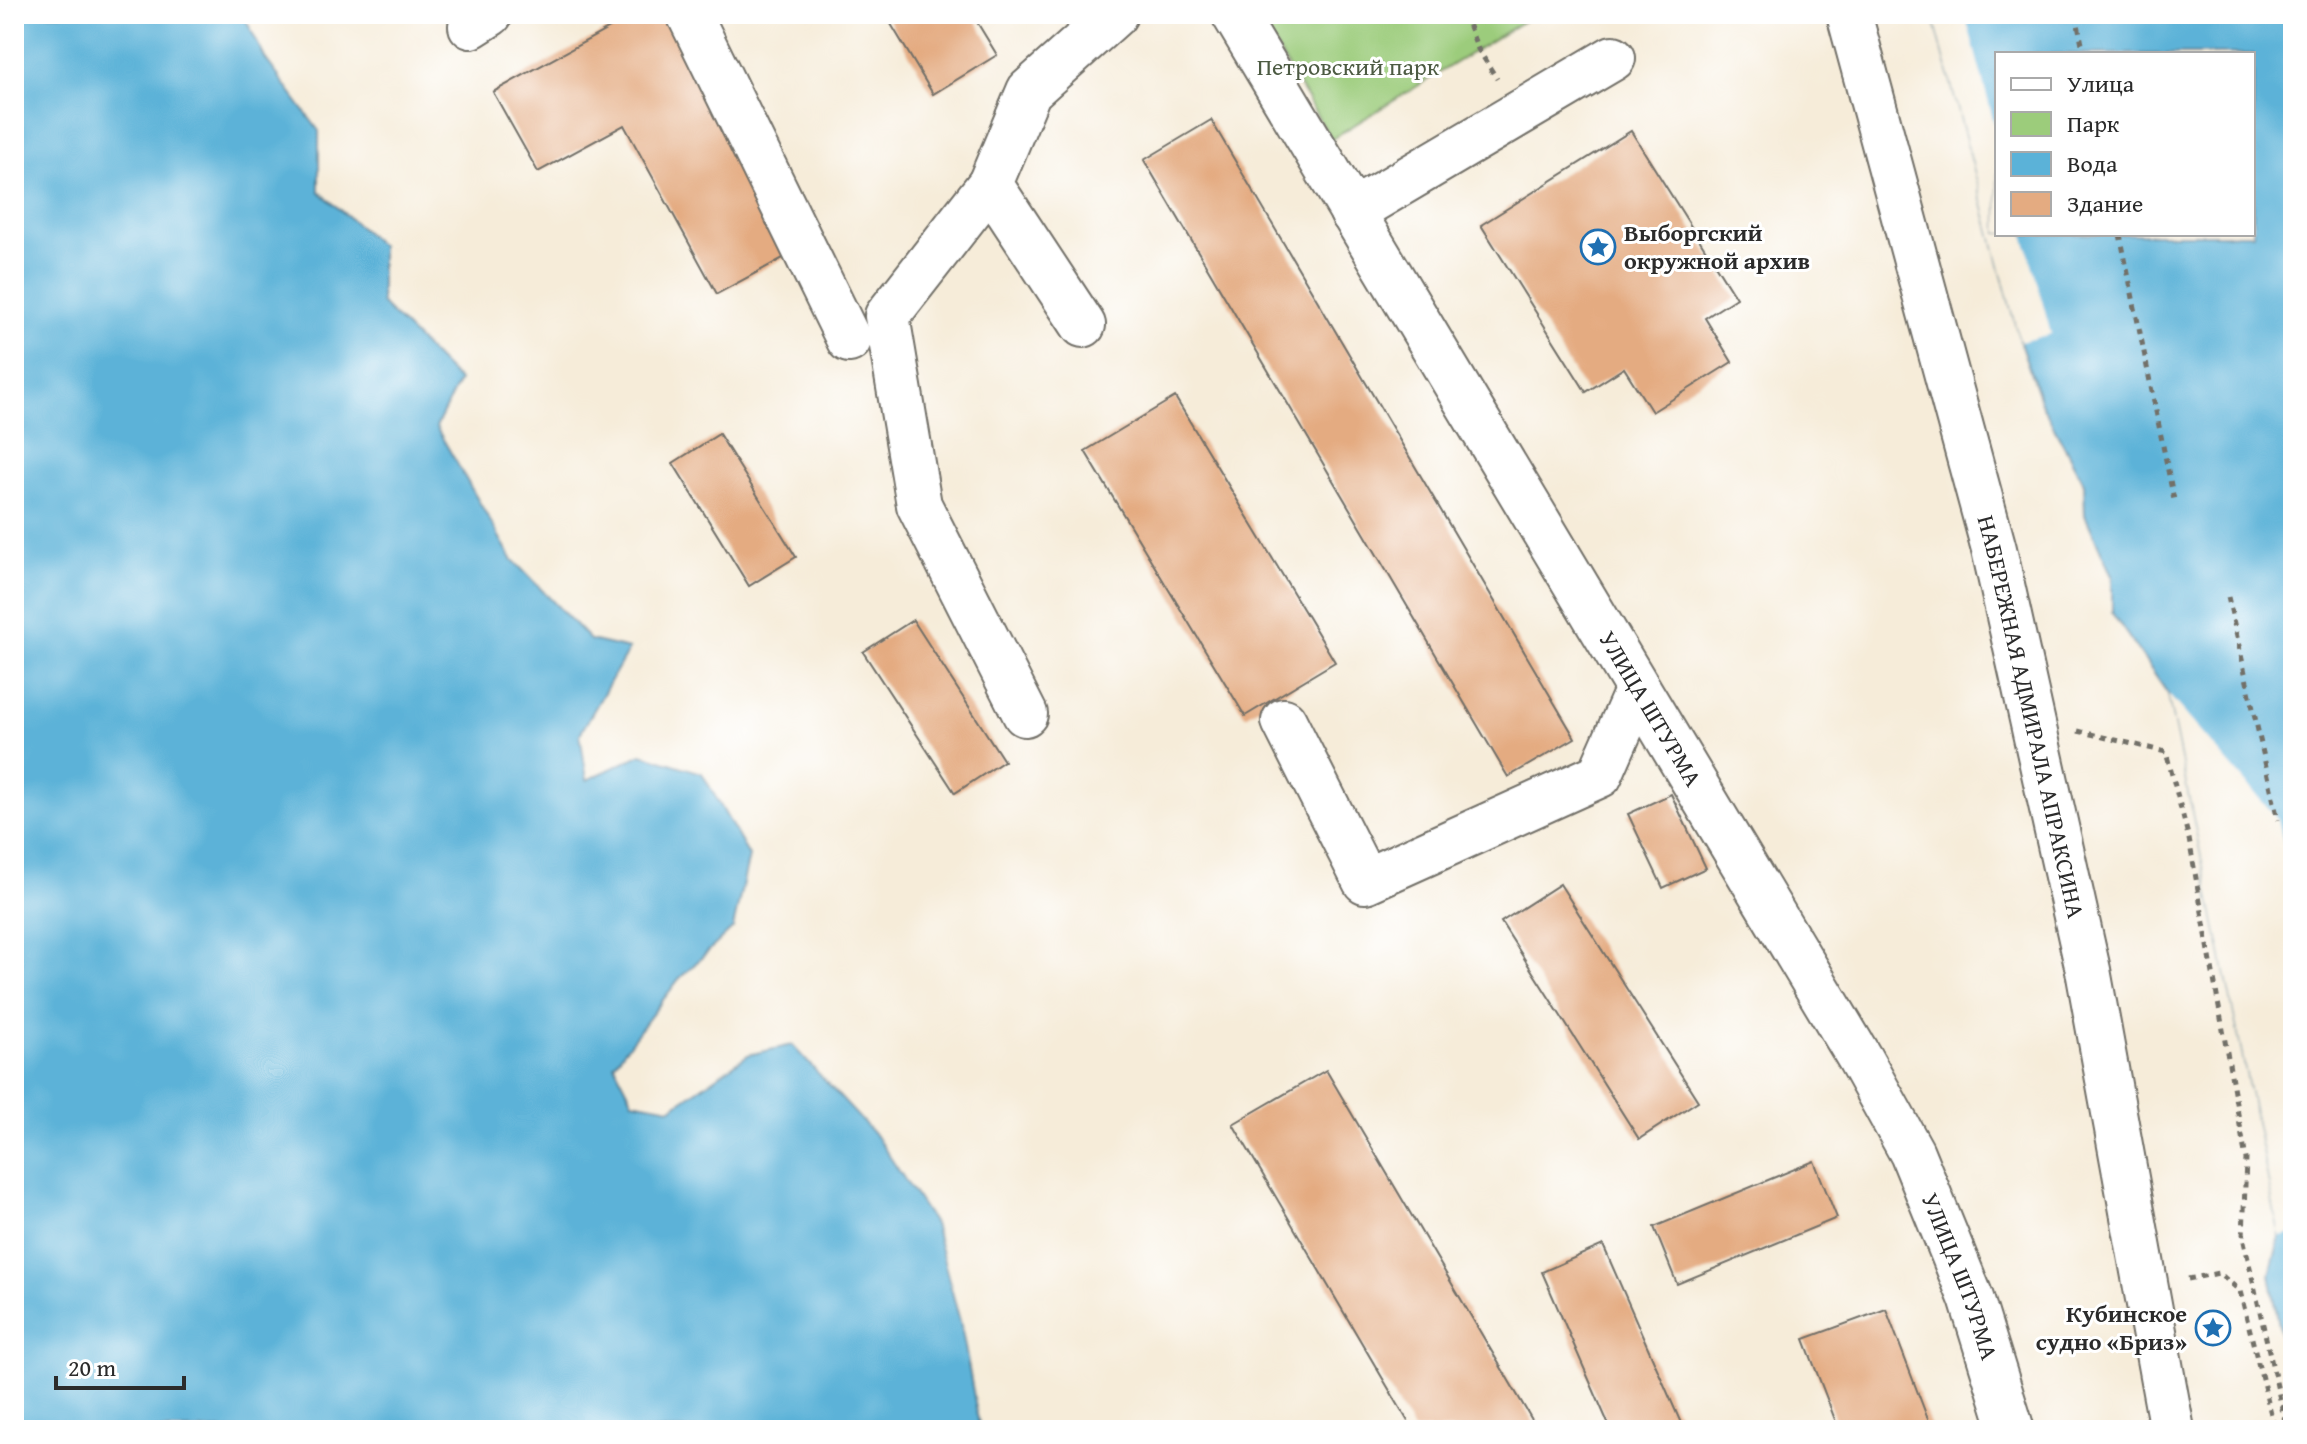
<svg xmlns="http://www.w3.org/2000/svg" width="2307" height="1444" viewBox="0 0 2307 1444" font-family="'Gentium Book Plus',serif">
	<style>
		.green { fill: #9ccc7b; stroke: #647c53; stroke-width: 2 }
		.water { fill: #5bb2d8; stroke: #436e82; stroke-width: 2; fill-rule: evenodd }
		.pier { fill: #f6ecd9 }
		.building { fill: #e4ab81 }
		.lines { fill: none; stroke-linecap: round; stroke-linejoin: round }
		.minor-casing { stroke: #726f68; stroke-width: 48 }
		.path { stroke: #726f68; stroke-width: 5; stroke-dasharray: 6 6; stroke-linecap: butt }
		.minor { stroke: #fff; stroke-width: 44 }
		.labels { text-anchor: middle; stroke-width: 6; stroke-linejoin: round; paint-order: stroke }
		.park-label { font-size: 24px; fill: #4d5b43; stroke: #fff }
		.poi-label { font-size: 24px; font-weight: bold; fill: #2b2b2b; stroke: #fff; text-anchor: start }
		.street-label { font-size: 24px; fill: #2b2b2b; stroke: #fff }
	</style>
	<rect width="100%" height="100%" fill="#fff"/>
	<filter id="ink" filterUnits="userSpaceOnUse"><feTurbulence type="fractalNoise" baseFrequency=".0125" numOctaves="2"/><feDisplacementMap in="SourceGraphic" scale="16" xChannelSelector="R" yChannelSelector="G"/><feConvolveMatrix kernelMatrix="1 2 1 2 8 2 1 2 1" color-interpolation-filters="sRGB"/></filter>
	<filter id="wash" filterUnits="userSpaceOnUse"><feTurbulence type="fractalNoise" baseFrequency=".006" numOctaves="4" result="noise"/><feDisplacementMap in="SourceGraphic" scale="32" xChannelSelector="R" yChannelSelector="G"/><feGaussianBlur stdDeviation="1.8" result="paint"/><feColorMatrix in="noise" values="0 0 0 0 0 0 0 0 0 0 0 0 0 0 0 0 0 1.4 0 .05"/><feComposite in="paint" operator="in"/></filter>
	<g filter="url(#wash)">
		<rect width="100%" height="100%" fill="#f6ecd9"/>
		<!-- green -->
		<path class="green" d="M1256,14H1535L1331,139Z"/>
		<!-- water -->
		<path class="water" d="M14,14H243L265,58L319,131V191L381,246V303L459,381L436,427L512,559L590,640L629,649L580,734L587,780L642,754L702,773L749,856L733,928L679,979L614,1064L633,1101L671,1108L748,1055L792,1045L876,1136L934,1224L961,1325L980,1430H14Z
			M1933,14H2293V1406L2270,1274L2280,1236L2168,694L2112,613V576L2085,515L2084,483L2041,403L2020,342ZM1997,54H2253V234H1997Z"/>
		<!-- pier -->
		<path class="pier" d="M1933,14H1965L1997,134V234H2024L2051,334L2020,342Z
			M2168,694L2278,820L2293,884V1233L2280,1236Z"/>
		<g id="blocks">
			<!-- building -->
			<path class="building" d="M628,14H687L796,251L717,294L624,125L538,172L493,92L630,17Z
				M885,14H972L997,55L933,94Z
				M1211,120L1575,738L1508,777L1144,160Z
				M1631,131L1736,298L1705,318L1732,362L1652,412L1624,368L1586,392L1481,225Z
				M1175,397L1335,662L1245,716L1085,451Z
				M719,434L796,557L749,586L673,463Z
				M913,620L1004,761L955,793L863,652Z
				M1671,794L1706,868L1663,888L1628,814Z
				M1560,884L1698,1101L1639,1139L1501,922Z
				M1326,1070L1538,1430H1413L1233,1124Z
				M1814,1161L1837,1218L1677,1284L1654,1227Z
				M1603,1245L1684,1430H1611L1542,1272Z
				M1886,1309L1932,1430H1839L1804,1339Z"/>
		</g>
	</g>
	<g filter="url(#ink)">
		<use href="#blocks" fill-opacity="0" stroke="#726f68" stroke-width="2"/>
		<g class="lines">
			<!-- minor casing -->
			<g class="minor-casing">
				<g id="minor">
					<path d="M689,14L849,340"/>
					<path id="s1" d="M1234,14L1860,1059L1912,1153L1971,1298L2012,1430"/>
					<path id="s2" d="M1849,14L1994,549L2088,970L2172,1430"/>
					<path d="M471,26L490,14"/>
					<path d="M990,184L887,316L919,505L1025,714"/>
					<path d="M1352,212L1613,58"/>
					<path d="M1083,325L990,184L1029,91L1115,14"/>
					<path d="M1284,721L1365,881L1600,775L1638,689"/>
				</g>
			</g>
			<!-- path -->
			<path class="path" d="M1464,14L1478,49L1497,79
				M2076,14L2084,54
				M1996,129H1997
				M2120,234L2174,500
				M2228,597L2278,820
				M2078,731L2166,752L2189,839L2246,1159L2243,1237L2287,1430
				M2188,1279L2219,1273L2240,1291L2275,1430"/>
			<!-- minor -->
			<use href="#minor" class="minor"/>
		</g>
	</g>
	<!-- icons -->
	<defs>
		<g id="sight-ring" transform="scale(1.8)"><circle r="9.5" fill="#fff" stroke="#1f6fb2" stroke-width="1.5"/><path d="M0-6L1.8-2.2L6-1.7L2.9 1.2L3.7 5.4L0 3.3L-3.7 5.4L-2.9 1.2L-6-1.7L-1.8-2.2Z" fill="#1f6fb2"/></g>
	</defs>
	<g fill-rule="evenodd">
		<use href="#sight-ring" x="1598" y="247"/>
		<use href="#sight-ring" x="2213" y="1328"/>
	</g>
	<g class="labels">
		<!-- park labels -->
		<g class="park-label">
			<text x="1348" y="75">Петровский парк</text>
		</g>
		<!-- poi labels -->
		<g class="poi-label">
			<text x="1624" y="241">Выборгский<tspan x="1624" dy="28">окружной архив</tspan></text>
			<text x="2187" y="1322" text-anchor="end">Кубинское<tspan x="2187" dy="28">судно «Бриз»</tspan></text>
		</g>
		<!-- street labels -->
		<g class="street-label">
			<text dy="8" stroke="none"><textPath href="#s1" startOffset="810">УЛИЦА ШТУРМА</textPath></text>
			<text dy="8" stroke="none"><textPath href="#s2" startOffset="726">НАБЕРЕЖНАЯ АДМИРАЛА АПРАКСИНА</textPath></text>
			<text dy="8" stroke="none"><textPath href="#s1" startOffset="1458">УЛИЦА ШТУРМА</textPath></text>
		</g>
	</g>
	<!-- margin -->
	<rect width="2307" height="1444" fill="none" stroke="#fff" stroke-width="48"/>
	<!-- legend -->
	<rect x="1995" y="52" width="260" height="184" fill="#ffffff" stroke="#aaaaaa" stroke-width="2"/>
	<rect x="2011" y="78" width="40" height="12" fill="#ffffff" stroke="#aaaaaa" stroke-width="2"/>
	<text x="2067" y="92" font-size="24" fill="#2b2b2b">Улица</text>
	<rect x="2011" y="112" width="40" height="24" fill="#9ccc7b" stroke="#aaaaaa" stroke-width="2"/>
	<text x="2067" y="132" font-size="24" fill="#2b2b2b">Парк</text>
	<rect x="2011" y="152" width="40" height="24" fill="#5bb2d8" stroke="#aaaaaa" stroke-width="2"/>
	<text x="2067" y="172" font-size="24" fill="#2b2b2b">Вода</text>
	<rect x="2011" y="192" width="40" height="24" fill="#e4ab81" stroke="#aaaaaa" stroke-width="2"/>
	<text x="2067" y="212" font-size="24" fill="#2b2b2b">Здание</text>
	<!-- scale -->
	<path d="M56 1376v12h128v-12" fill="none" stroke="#2b2b2b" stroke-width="4"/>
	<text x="68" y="1376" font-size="24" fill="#2b2b2b" stroke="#ffffff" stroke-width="6" paint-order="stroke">20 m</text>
</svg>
